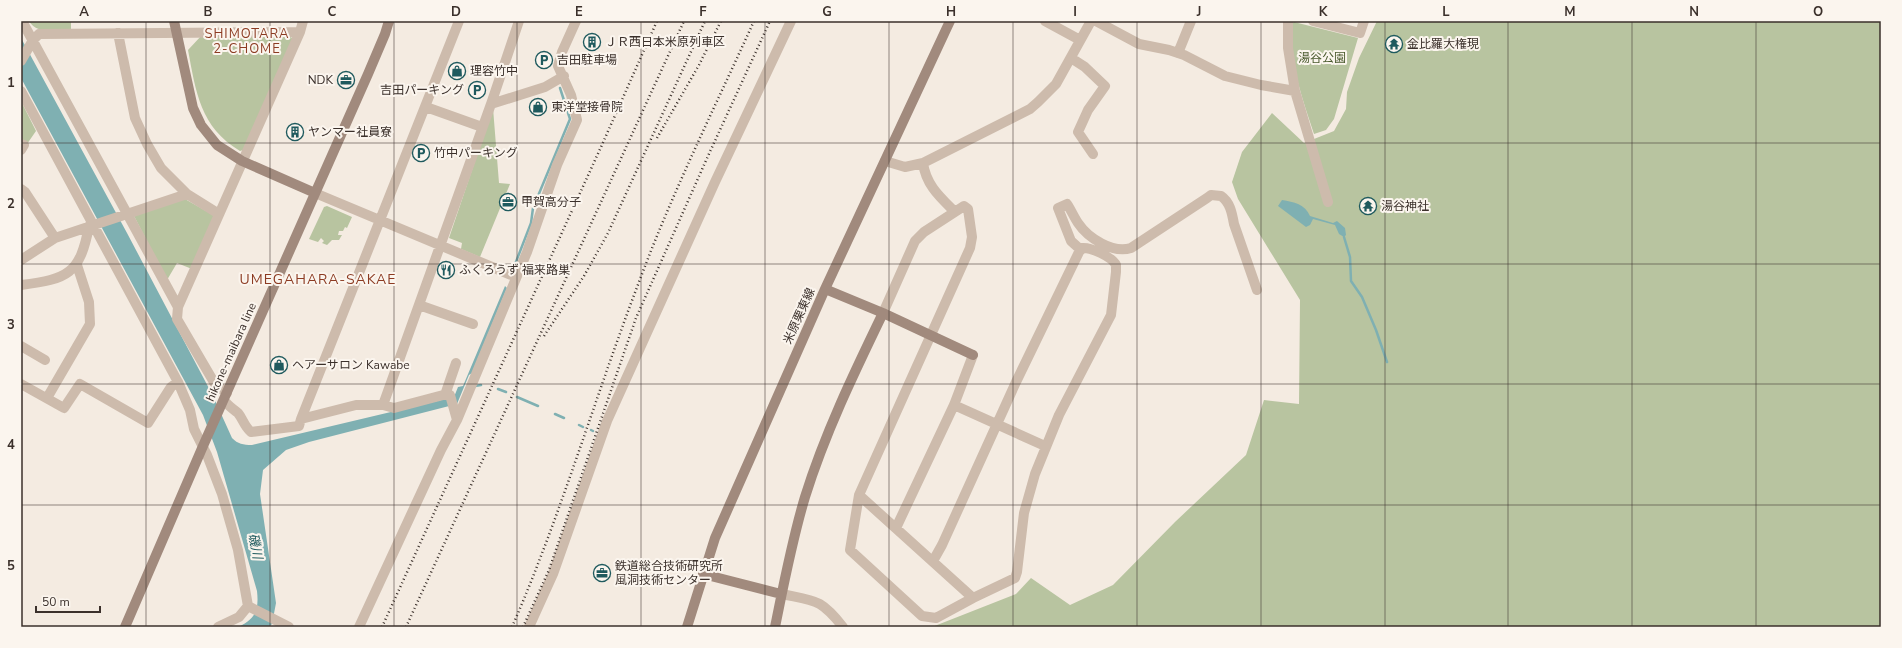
<svg xmlns="http://www.w3.org/2000/svg" width="1902" height="648" viewBox="0 0 1902 648" font-family="'Nunito Sans','Noto Sans JP',sans-serif">
	<style>
		.green { fill: #b8c4a0 }
		.water { fill: #7fb0b2 }
		.lines { fill: none; stroke-linecap: round; stroke-linejoin: round }
		.stream { stroke: #7fb0b2; stroke-width: 2.5 }
		.street { stroke: #cdbbac; stroke-width: 10 }
		.secondary { stroke: #a18a7d; stroke-width: 10 }
		.rail { stroke: #3b302b; stroke-width: 2.5; stroke-dasharray: 1 3; stroke-linecap: butt }
		.grid { fill: none; stroke: #3b302b; stroke-width: 1; stroke-opacity: 0.55 }
		.labels { text-anchor: middle; stroke-width: 4; stroke-linejoin: round; paint-order: stroke }
		.poi-label { font-size: 12px; fill: #3b302b; stroke: #fbf5ee; text-anchor: start }
		.park-label { font-size: 12px; fill: #4a5a2e; stroke: #fbf5ee }
		.street-label { font-size: 12px; fill: #3b302b; stroke: #fbf5ee }
		.neighbourhood-label { font-size: 13px; letter-spacing: 1px; fill: #8c3b22; stroke: #fbf5ee }
		.water-label { font-size: 13px; font-style: italic; fill: #1f5a5e; stroke: #fbf5ee }
		.quarter-label { font-size: 14px; letter-spacing: 1px; fill: #8c3b22; stroke: #fbf5ee }
		.neatline { fill: none; stroke: #3b302b; stroke-width: 1.5 }
		.grid-label { font-size: 13px; text-anchor: middle; font-weight: bold; fill: #3b302b }
	</style>
	<rect width="100%" height="100%" fill="#f4ebe1"/>
	<!-- green -->
	<path class="green" d="M29,21H71V30C57,30 37,35 29,21Z
		M1377,21H1881V627H932L1016,594L1031,578L1070,605L1113,585L1175,522L1246,455L1264,400L1299,404L1300,300L1238,199L1232,182L1242,152L1272,113L1304,143L1334,131L1346,109L1347,92L1359,58Z
		M1294,22L1358,38L1334,119L1326,130L1314,134C1302,98 1289,62 1291,24Z
		M202,35L291,37L293,40L243,150L240,151C200,127 196,92 188,50Z
		M21,101L36,131L27,144L21,139Z
		M493,108L499,183L510,184L480,257L461,249L462,243L449,238Z
		M185,199L213,215L214,218L192,269L177,263L167,280L134,216Z
		M327,206L352,217L347,228L345,227L343,231H339L338,235H342L339,240H332L327,245L322,243L324,241L321,238L318,242L309,239L324,207Z"/>
	<!-- water -->
	<path class="water" d="M21,38L127,233L213,396L232,438C238,444 243,445 252,445L454,397L458,387L463,386L505,286L507,288L472,373L469,375L457,404L309,442L286,450L263,470L260,494L276,603L272,624L269,627H238C256,619 259,609 257,591L217,452L203,415L21,78Z
		M1282,200C1294,202 1305,204 1310,216L1333,223L1337,221L1345,228L1346,235L1344,237L1339,234L1335,225L1313,219L1310,225L1306,227L1278,206Z"/>
	<g class="lines">
		<!-- stream -->
		<path class="stream" d="M1344,237L1350,257L1351,281L1362,297L1376,330L1387,362
			M514,267L531,223L533,208L570,119L560,88
			M475,386L481,385
			M498,389L506,392
			M517,397L538,406
			M555,414L564,418
			M579,425L583,427
			M591,430L593,431"/>
		<!-- street -->
		<path class="street" d="M22,21L178,307L177,319L215,384L227,393
			M1045,21L1080,40
			M1096,21L1139,44L1169,50L1184,55L1225,76L1261,85L1295,91L1288,48V21
			M1313,21L1360,33L1364,21
			M118,33L135,118L147,144L161,168L187,194L219,214
			M1178,53L1191,21
			M1071,58L1085,67L1105,86L1088,110L1078,132L1093,154
			M21,61L33,40L39,34L300,32
			M21,91L178,382L190,410L194,429L207,455L222,494L238,550L248,606L289,627
			M1295,91L1328,202
			M491,104L519,21
			M426,107L482,127
			M21,144L24,145L21,150
			M885,161L905,167L923,163L1030,109L1038,102L1056,84L1091,21
			M923,163C926,185 940,197 955,212
			M21,189L25,192L55,238
			M315,193L516,277
			M1081,250L1071,241L1058,208L1067,204C1071,210 1074,217 1078,223C1088,238 1113,254 1131,248L1207,198L1211,195L1221,196C1230,202 1232,213 1234,224L1257,290
			M21,260L55,238L187,194
			M21,285C68,279 80,274 89,226
			M419,305L473,324
			M178,307L300,32L303,21
			M21,346L45,360
			M21,384L64,408L80,384L148,423L171,387L178,382
			M445,395L456,363
			M47,398L90,324L89,302L77,265
			M224,400C228,406 232,408 238,413C243,419 244,426 251,432L299,426L301,419L356,405H383L394,408L447,394L450,395L457,420
			M383,405L491,104L545,87L564,76
			M954,405L1045,446
			M301,419L459,21
			M859,495L973,598L936,618L922,616L850,550L859,495L970,248L972,237L968,209L964,206L924,232L915,241L883,313
			M896,528L954,405L973,355
			M933,561L942,545L1016,382L1079,252L1082,248C1091,247 1112,257 1116,265V272L1111,315L1059,415L1035,474L1024,513L1017,572L1015,578L973,598
			M781,594C815,601 820,598 843,627
			M218,627L239,617L248,606
			M359,627L441,450L457,420L527,252L557,165L577,120L571,95L558,66L562,52L576,21
			M529,627L553,574L607,421L715,182L791,21"/>
		<!-- secondary -->
		<path class="secondary" d="M174,21L193,108L201,125L217,145L242,161L315,193
			M825,289L883,313L973,355
			M703,574L781,594
			M125,627L203,446L368,74L385,34L389,21
			M687,627L715,538L825,289L950,21
			M775,627C784,583 792,540 805,497C825,433 854,373 883,313"/>
		<!-- rail -->
		<path class="rail" d="M657,138L699,65L721,21
			M544,336L584,276L608,233L705,21
			M382,627L601,147L657,21
			M406,627L684,21
			M512,627C561,515 595,397 639,282C672,193 715,107 754,21
			M523,627L549,570L636,318L708,156L770,21"/>
	</g>
	<!-- grid -->
	<path class="grid" d="M146,21V627M270,21V627M394,21V627M517,21V627M641,21V627M765,21V627M889,21V627M1013,21V627M1137,21V627M1261,21V627M1385,21V627M1508,21V627M1632,21V627M1756,21V627M21,143H1881M21,264H1881M21,384H1881M21,505H1881"/>
	<!-- icons -->
	<defs>
		<g id="building-ring" transform="scale(0.9)"><circle r="9.5" fill="#fbf5ee" stroke="#1f5a5e" stroke-width="1.5"/><path d="M-4-6H4V6H1V3H-1V6H-4ZM-2.5-4.3h1.7v1.8h-1.7ZM.8-4.3h1.7v1.8H.8ZM-2.5-1h1.7V.8h-1.7ZM.8-1h1.7V.8H.8Z" fill="#1f5a5e"/></g>
		<g id="temple-ring" transform="scale(0.9)"><circle r="9.5" fill="#fbf5ee" stroke="#1f5a5e" stroke-width="1.5"/><path d="M0-6L5-2H3V0L6.5 2.5H4V6H1.5V3h-3V6H-4V2.5H-6.5L-3 0V-2H-5Z" fill="#1f5a5e"/></g>
		<g id="parking-ring" transform="scale(0.9)"><circle r="9.5" fill="#fbf5ee" stroke="#1f5a5e" stroke-width="1.5"/><path d="M-3.5-5.5H1a3.5 3.5 0 0 1 0 7H-1V5.5H-3.5ZM-1-3.4V-.6H.8a1.4 1.4 0 0 0 0-2.8Z" fill="#1f5a5e"/></g>
		<g id="shop-ring" transform="scale(0.9)"><circle r="9.5" fill="#fbf5ee" stroke="#1f5a5e" stroke-width="1.5"/><path d="M-5-2.5h2.3a2.7 3.5 0 0 1 5.4 0H5L5.5 6h-11ZM-1.5-2.5h3a1.5 2.3 0 0 0-3 0Z" fill="#1f5a5e"/></g>
		<g id="office-ring" transform="scale(0.9)"><circle r="9.5" fill="#fbf5ee" stroke="#1f5a5e" stroke-width="1.5"/><path d="M-6-3h4V-5.5h4V-3h4V5H-6ZM-1-4.5V-3h2v-1.5ZM-6 0V1H6V0Z" fill="#1f5a5e"/></g>
		<g id="restaurant-ring" transform="scale(0.9)"><circle r="9.5" fill="#fbf5ee" stroke="#1f5a5e" stroke-width="1.5"/><path d="M-5-6h1v4h1v-4h1v4h1v-4h1v5L-1.5 .5V6h-2V.5L-5-1ZM5-6V6H3V1.5H1.5Q1.5-4 5-6Z" fill="#1f5a5e"/></g>
	</defs>
	<g fill-rule="evenodd">
		<use href="#building-ring" x="592" y="42"/>
		<use href="#temple-ring" x="1394" y="44"/>
		<use href="#parking-ring" x="544" y="60"/>
		<use href="#shop-ring" x="457" y="71"/>
		<use href="#office-ring" x="346" y="80"/>
		<use href="#parking-ring" x="477" y="90"/>
		<use href="#shop-ring" x="538" y="107"/>
		<use href="#building-ring" x="295" y="132"/>
		<use href="#parking-ring" x="421" y="153"/>
		<use href="#office-ring" x="508" y="202"/>
		<use href="#temple-ring" x="1368" y="206"/>
		<use href="#restaurant-ring" x="446" y="270"/>
		<use href="#shop-ring" x="279" y="365"/>
		<use href="#office-ring" x="602" y="573"/>
	</g>
	<g class="labels">
		<!-- poi labels -->
		<g class="poi-label">
			<text x="605" y="46">ＪＲ西日本米原列車区</text>
			<text x="1407" y="48">金比羅大権現</text>
			<text x="557" y="64">吉田駐車場</text>
			<text x="470" y="75">理容竹中</text>
			<text x="333" y="84" text-anchor="end">NDK</text>
			<text x="464" y="94" text-anchor="end">吉田パーキング</text>
			<text x="551" y="111">東洋堂接骨院</text>
			<text x="308" y="136">ヤンマー社員寮</text>
			<text x="434" y="157">竹中パーキング</text>
			<text x="521" y="206">甲賀高分子</text>
			<text x="1381" y="210">湯谷神社</text>
			<text x="459" y="274">ふくろうず 福来路巣</text>
			<text x="292" y="369">ヘアーサロン Kawabe</text>
			<text x="615" y="570">鉄道総合技術研究所<tspan x="615" dy="14">風洞技術センター</tspan></text>
		</g>
		<!-- park labels -->
		<g class="park-label">
			<text x="1322" y="62">湯谷公園</text>
		</g>
		<!-- street labels -->
		<g class="street-label">
			<text transform="translate(799 316) rotate(-66)" y="4">米原栗東線</text>
			<text transform="translate(231 352) rotate(-66)" y="4">hikone-maibara line</text>
		</g>
		<!-- neighbourhood labels -->
		<g class="neighbourhood-label">
			<text x="247" y="38">SHIMOTARA<tspan x="247" dy="15">2-CHOME</tspan></text>
		</g>
		<!-- water labels -->
		<g class="water-label">
			<text transform="translate(256 546) rotate(78)" y="5">磯川</text>
		</g>
		<!-- quarter labels -->
		<g class="quarter-label">
			<text x="318" y="284">UMEGAHARA-SAKAE</text>
		</g>
	</g>
	<!-- border -->
	<rect width="1902" height="648" fill="none" stroke="#fbf5ee" stroke-width="44"/>
	<!-- scale -->
	<path d="M36 606v6h64v-6" fill="none" stroke="#3b302b" stroke-width="2"/>
	<text x="42" y="606" font-size="12" fill="#3b302b" stroke="#fbf5ee" stroke-width="3" paint-order="stroke">50 m</text>
	<rect x="22" y="22" width="1858" height="604" class="neatline"/>
	<g class="grid-label">
		<text x="84" y="16">A</text>
		<text x="208" y="16">B</text>
		<text x="332" y="16">C</text>
		<text x="456" y="16">D</text>
		<text x="579" y="16">E</text>
		<text x="703" y="16">F</text>
		<text x="827" y="16">G</text>
		<text x="951" y="16">H</text>
		<text x="1075" y="16">I</text>
		<text x="1199" y="16">J</text>
		<text x="1323" y="16">K</text>
		<text x="1446" y="16">L</text>
		<text x="1570" y="16">M</text>
		<text x="1694" y="16">N</text>
		<text x="1818" y="16">O</text>
		<text x="11" y="87">1</text>
		<text x="11" y="208">2</text>
		<text x="11" y="329">3</text>
		<text x="11" y="449">4</text>
		<text x="11" y="570">5</text>
	</g>
</svg>
